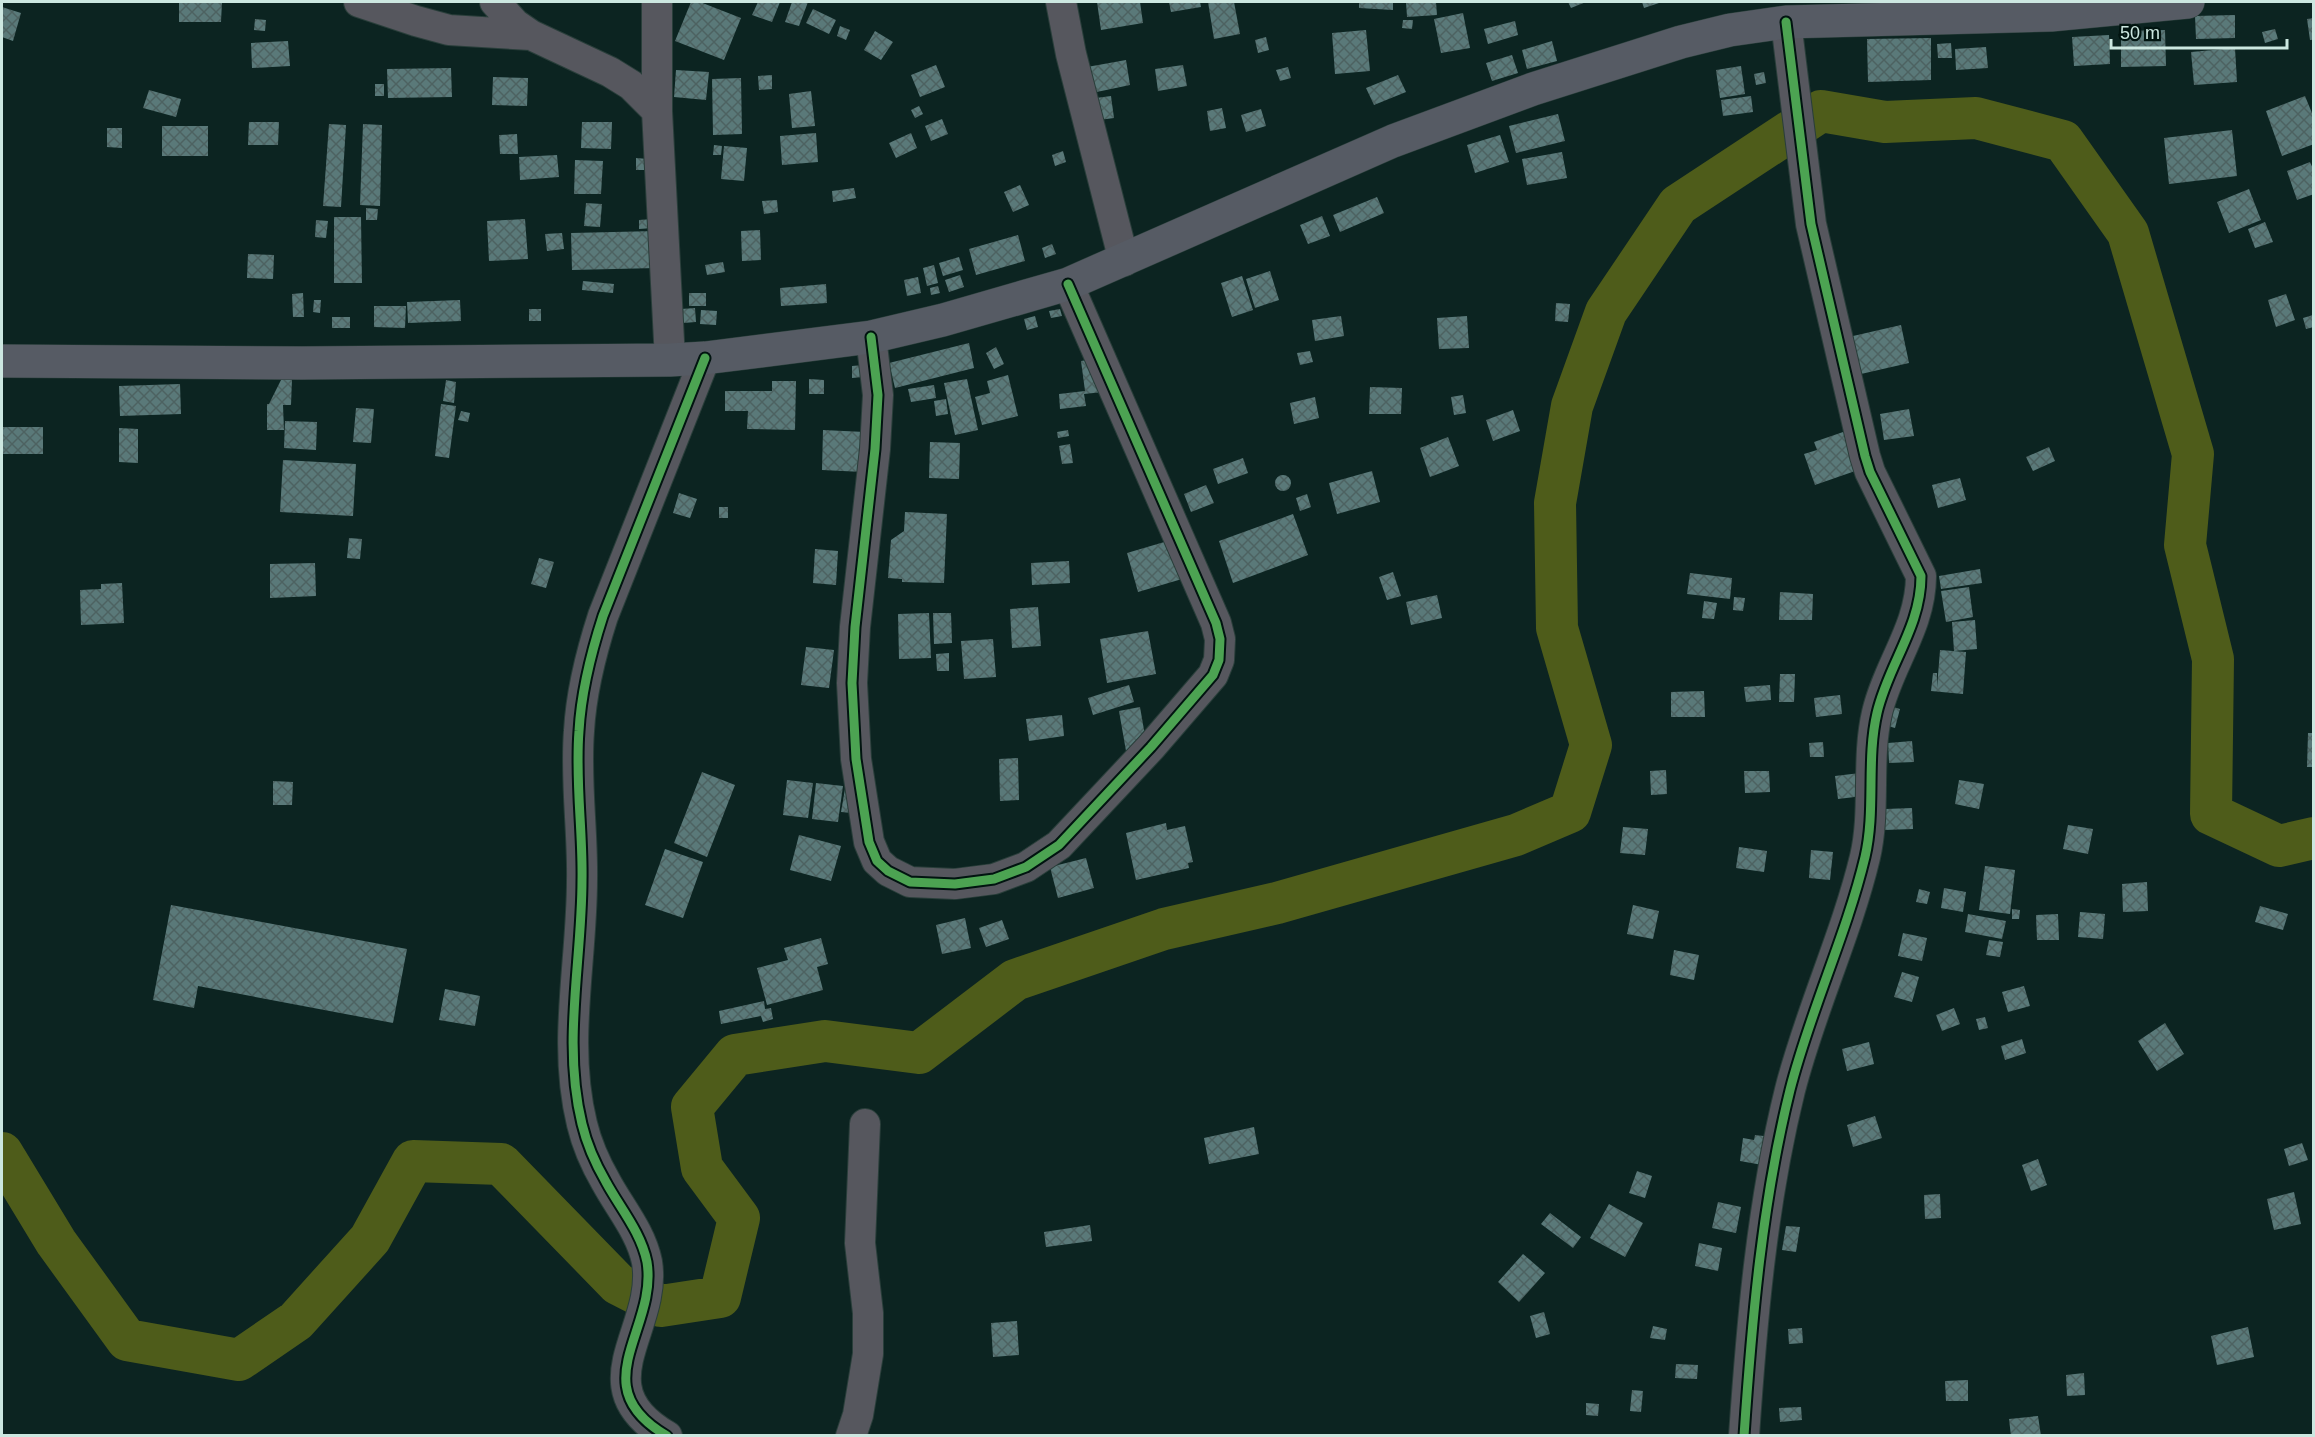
<svg xmlns="http://www.w3.org/2000/svg" width="2315" height="1437" viewBox="0 0 2315 1437" font-family="Arial,sans-serif">
	<style>
		.lines { fill: none; stroke-linecap: round; stroke-linejoin: round }
		.river { stroke: #4e5c1a; stroke-width: 42 }
		.building { fill: url(#building-cross-hatch) }
		.minor-casing { stroke: #293e3a; stroke-width: 32 }
		.highway-casing { stroke: #293e3a; stroke-width: 34 }
		.minor { stroke: #56575e; stroke-width: 30 }
		.highway { stroke: #565b64; stroke-width: 33 }
		.cycleway-casing { stroke: #011410; stroke-width: 13 }
		.cycleway { stroke: #4ca352; stroke-width: 9 }
	</style>
	<defs>
		<pattern id="building-cross-hatch" width="8" height="8" patternUnits="userSpaceOnUse" patternTransform="scale(1.5)"><rect width="8" height="8" fill="#5a7979"/><path d="M0 0l8 8M0 8l8-8" fill="none" stroke="#4d6261"/></pattern>
	</defs>
	<rect width="100%" height="100%" fill="#0c2421"/>
	<g class="lines">
		<!-- river -->
		<path class="river" d="M2,1153L56,1242L127,1340L239,1360L296,1321L370,1239L413,1161L501,1164L618,1284L661,1306L720,1297L739,1218L702,1168L692,1107L735,1055L825,1041L919,1053L1015,980L1164,929L1277,903L1516,835L1570,812L1591,745L1557,628L1555,503L1572,406L1606,312L1678,205L1821,111L1885,122L1976,118L2063,141L2128,233L2193,454L2185,545L2213,659L2211,814L2279,846L2314,838"/>
	</g>
	<!-- building -->
	<path class="building" d="M179,2H222L221,22H179Z
		M691,2H700L741,18L724,60L675,41Z
		M758,2H780L772,22L752,15Z
		M792,2H808L799,26L785,22Z
		M1097,2H1140L1143,23L1101,30Z
		M1169,2H1200L1201,7L1171,12Z
		M1208,2H1234L1240,34L1214,39Z
		M1359,2H1393V10L1359,8Z
		M1406,2H1436L1437,15L1407,17Z
		M1568,2H1586L1571,8Z
		M1642,2H1662L1644,8Z
		M2,7L21,13L13,41L2,37Z
		M813,9L836,20L829,34L806,23Z
		M1463,13L1470,48L1441,53L1434,19Z
		M2235,15V38L2196,39L2195,16Z
		M2314,18V40H2310L2307,19Z
		M255,19L266,20L265,31L254,30Z
		M1403,20H1413L1412,29L1402,28Z
		M1515,21L1518,35L1488,44L1484,29Z
		M840,26L850,30L846,40L837,36Z
		M2275,29L2278,39L2265,43L2262,32Z
		M1366,30L1370,71L1335,74L1332,33Z
		M2165,30L2166,66L2121,67V31Z
		M875,31L893,42L881,60L864,50Z
		M2109,35L2110,64L2074,66L2072,37Z
		M1266,37L1269,50L1258,53L1255,40Z
		M1931,38V80L1868,82L1867,39Z
		M288,41L290,66L252,68L251,43Z
		M1552,41L1557,61L1527,69L1522,50Z
		M1951,43L1952,58H1938L1937,44Z
		M1986,47L1988,68L1956,70L1955,49Z
		M2235,48L2237,82L2194,85L2191,52Z
		M1512,55L1518,73L1492,81L1486,63Z
		M1126,60L1130,85L1092,93L1087,67Z
		M936,65L945,87L920,97L911,75Z
		M1183,65L1187,86L1158,91L1155,69Z
		M1741,66L1745,94L1720,98L1716,70Z
		M1288,67L1291,78L1280,81L1276,70Z
		M451,68L452,97L388,98L387,69Z
		M676,70L709,72L706,100L674,97Z
		M1764,72L1766,83L1756,85L1754,74Z
		M772,75V89L759,90L758,76Z
		M1398,75L1406,92L1374,105L1366,88Z
		M493,77L528,78L527,106L492,105Z
		M741,78L742,134L713,135L712,79Z
		M375,84H384V96H375Z
		M149,90L181,99L176,117L143,108Z
		M811,91L815,126L792,128L789,94Z
		M1111,96L1114,118L1099,120L1096,98Z
		M1751,96L1753,112L1723,116L1721,100Z
		M2305,96L2314,118V144L2282,156L2266,111Z
		M919,106L923,114L915,118L911,110Z
		M1222,108L1226,128L1210,131L1207,111Z
		M1261,109L1266,126L1246,132L1241,115Z
		M1558,114L1565,141L1516,153L1509,126Z
		M942,119L948,134L931,141L925,126Z
		M249,122H279L278,145H248Z
		M582,122H612L611,149L581,148Z
		M329,124L346,125L341,207L323,206Z
		M363,124L382,125L380,206L360,205Z
		M162,126H208V156H162Z
		M107,128H122V148L107,147Z
		M2232,130L2237,176L2169,184L2164,138Z
		M816,133L818,162L782,165L780,136Z
		M911,133L917,148L896,158L889,143Z
		M517,134L518,154H500L499,135Z
		M1500,135L1509,162L1475,173L1467,145Z
		M714,145L722,146L721,155H713Z
		M724,146L747,148L744,181L721,179Z
		M1063,151L1066,162L1055,166L1052,155Z
		M1562,152L1567,178L1527,185L1522,159Z
		M557,155L559,177L520,180L519,157Z
		M636,158L648,159V170H636Z
		M575,160L603,161L601,194H574Z
		M2310,162L2314,171V194L2297,200L2287,171Z
		M1020,185L1029,205L1013,212L1004,192Z
		M854,188L856,198L833,202L832,191Z
		M2249,189L2261,220L2229,233L2217,202Z
		M1377,197L1384,213L1340,232L1333,215Z
		M777,200L778,212L764,214L762,201Z
		M586,203L602,204L600,227L584,226Z
		M366,208L378,209L377,220H366Z
		M1322,216L1330,236L1308,244L1300,225Z
		M334,217H361L362,283H334Z
		M525,219L528,259L489,261L487,221Z
		M652,219L653,228L639,229V220Z
		M316,220L328,221L326,238L315,237Z
		M2265,222L2273,242L2255,248L2248,229Z
		M760,230L761,260L742,261L741,231Z
		M656,231L657,268L572,270L571,233Z
		M562,233L564,249L547,251L545,234Z
		M1018,235L1025,261L976,275L969,249Z
		M1052,244L1056,254L1045,258L1042,248Z
		M248,254L274,255L273,279L247,278Z
		M959,257L963,270L943,276L939,263Z
		M723,262L725,272L707,275L705,265Z
		M934,265L938,283L927,286L923,268Z
		M1270,271L1279,300L1255,308L1246,279Z
		M960,275L964,287L949,292L945,280Z
		M1242,276L1253,310L1232,317L1221,283Z
		M918,277L921,293L907,296L904,280Z
		M583,281L614,284L613,293L582,290Z
		M826,284L827,303L781,306L780,288Z
		M938,286L940,293L931,295L930,288Z
		M303,293L304,317H293L292,294Z
		M689,293H706V306H689Z
		M2286,294L2295,320L2276,327L2268,300Z
		M314,300H321L320,313L313,312Z
		M460,300L461,321L408,323L407,302Z
		M1556,303L1570,304L1568,322L1555,321Z
		M374,306H406L405,328L374,327Z
		M695,308L696,322L683,323L681,309Z
		M529,309H541V321H529Z
		M1060,309L1062,316L1051,318L1049,311Z
		M701,310L717,311L716,325L700,324Z
		M2313,315L2314,327L2306,329L2303,318Z
		M1035,316L1038,327L1027,330L1024,319Z
		M1341,316L1344,336L1315,341L1312,320Z
		M1467,316L1469,348L1439,349L1437,318Z
		M332,317H350V328H332Z
		M1901,325L1909,363L1861,374L1853,336Z
		M969,343L974,368L895,388L889,363Z
		M996,347L1004,364L994,369L986,353Z
		M1310,351L1313,362L1300,365L1297,353Z
		M1100,358L1103,392L1084,394L1086,406L1060,409L1059,394L1085,391L1081,361Z
		M863,365V377L852,378V366Z
		M1008,375L1018,416L982,425L975,397L990,393L987,381Z
		M282,378L292,379L291,405H283L284,430H267V404H269Z
		M809,379L824,380V394H809Z
		M967,379L978,430L955,435L944,383Z
		M446,380L456,382L454,403L443,401Z
		M772,381H796L795,430L747,429L748,411H725V391H772Z
		M180,384L181,414L120,416L119,386Z
		M934,385L936,398L911,402L908,389Z
		M1370,387L1402,388L1401,414H1369Z
		M1463,395L1466,413L1454,415L1451,397Z
		M1315,397L1319,418L1294,424L1290,403Z
		M946,399L948,414L936,416L934,401Z
		M441,404L456,406L449,458L435,456Z
		M356,408L374,409L371,443L353,442Z
		M1909,409L1914,436L1884,440L1880,414Z
		M1513,410L1520,431L1493,441L1486,420Z
		M461,411L470,413L468,422L458,420Z
		M285,421L317,422L316,450L284,448Z
		M2,427H43V454H2Z
		M119,428L138,429V463L119,462Z
		M823,430L865,432L863,472L822,470Z
		M1068,430L1069,436L1058,438L1057,432Z
		M1846,431L1858,470L1815,485L1804,454L1817,450L1814,442Z
		M1448,437L1459,466L1430,477L1420,448Z
		M930,442L960,443L959,479L929,478Z
		M1070,444L1073,463L1062,464L1059,446Z
		M2049,447L2055,461L2033,471L2026,457Z
		M1243,458L1248,473L1218,484L1213,469Z
		M283,460L356,464L353,516L280,512Z
		M1372,471L1380,502L1337,514L1329,483Z
		M1275 483a8 8 0 1 1 16 0a8 8 0 1 1-16 0Z
		M1960,478L1966,500L1938,508L1932,485Z
		M1206,485L1214,503L1191,512L1184,494Z
		M679,493L697,499L690,518L673,513Z
		M1307,494L1311,507L1300,511L1296,498Z
		M719,507H728V518H719Z
		M905,512L947,514L944,583L902,582V579L888,578L891,540L904,531Z
		M1293,514L1308,555L1233,583L1219,541Z
		M349,538L362,539L360,559L347,558Z
		M1171,540L1182,579L1138,592L1127,553Z
		M815,549L838,551L836,585L813,583Z
		M539,558L554,562L546,588L531,584Z
		M1069,561L1070,583L1032,585L1031,563Z
		M315,563L316,596L270,598V564Z
		M1980,569L1982,583L1941,589L1939,576Z
		M1393,572L1401,596L1387,600L1379,577Z
		M1690,573L1732,578L1730,599L1687,594Z
		M122,583L124,623L81,625L80,590L101,589V584Z
		M1969,587L1973,617L1946,622L1941,591Z
		M1780,592L1813,594L1812,620H1779Z
		M1437,595L1442,618L1411,625L1406,602Z
		M1734,597L1745,598L1743,611L1733,610Z
		M1704,601L1717,603L1714,619L1702,618Z
		M1038,607L1041,646L1012,648L1010,609Z
		M929,613L931,658L899,659L898,614Z
		M933,613H951L952,643L934,644Z
		M1975,620L1977,649L1954,651L1952,622Z
		M1148,631L1156,674L1107,683L1100,639Z
		M993,639L996,677L964,679L961,641Z
		M806,647L834,650L829,688L801,685Z
		M1940,650L1966,652L1963,694L1931,691L1933,673H1937V688Z
		M949,653V671H937L936,654Z
		M1780,674H1795L1794,702H1779Z
		M1129,685L1134,702L1093,715L1088,698Z
		M1770,685L1771,700L1746,702L1744,687Z
		M1704,691L1705,717H1671V692Z
		M1840,695L1842,714L1816,717L1814,698Z
		M1890,706L1900,709L1895,728L1884,725Z
		M1140,707L1147,747L1126,751L1119,711Z
		M1062,715L1064,736L1029,741L1026,719Z
		M2308,733H2314V767H2307Z
		M1912,741L1914,762L1889,763L1888,743Z
		M1823,742L1824,757H1810L1809,743Z
		M1018,758L1019,800L1000,801L999,759Z
		M1666,770L1667,794L1651,795L1650,771Z
		M1744,771H1769L1770,792L1745,793Z
		M702,772L735,785L707,857L674,843Z
		M1860,773L1863,796L1838,799L1835,776Z
		M787,780L813,783L808,818L783,815Z
		M1959,780L1984,784L1979,809L1955,804Z
		M273,781L293,782L292,805H273Z
		M816,783L843,786L838,822L812,819Z
		M845,789L855,791L852,813L841,812Z
		M1912,808L1913,829L1885,830V809Z
		M1166,823L1167,830L1185,826L1193,862L1188,863L1189,868L1136,880L1126,833Z
		M2068,825L2093,829L2088,854L2063,849Z
		M1623,827L1648,829L1645,855L1620,853Z
		M799,835L841,846L831,881L790,870Z
		M1739,847L1767,851L1764,872L1736,868Z
		M665,849L703,862L683,918L645,905Z
		M1811,850L1833,852L1830,880L1809,878Z
		M1086,858L1094,888L1058,898L1050,867Z
		M1985,866L2015,870L2010,914L1979,910Z
		M2147,882L2148,911L2123,912L2122,884Z
		M1944,888L1966,892L1963,912L1941,908Z
		M1919,889L1930,892L1927,904L1916,902Z
		M171,905L407,949L393,1023L198,986L194,1008L153,1000Z
		M1633,905L1659,911L1653,939L1627,934Z
		M2260,906L2288,914L2283,930L2255,922Z
		M2012,909L2020,910L2019,919H2012Z
		M2080,912L2105,914L2103,939L2078,937Z
		M1968,914L2006,921L2002,939L1965,932Z
		M2058,914L2059,940H2037L2036,915Z
		M965,918L971,948L942,954L936,925Z
		M1002,920L1009,939L986,947L979,928Z
		M1903,933L1927,938L1922,961L1898,956Z
		M821,938L828,964L817,967L823,990L767,1005L757,968L788,960L784,948Z
		M1989,940L2003,942L2000,957L1986,955Z
		M1674,950L1699,955L1694,980L1670,975Z
		M1902,972L1919,977L1912,1002L1894,997Z
		M2024,986L2030,1006L2008,1012L2002,992Z
		M445,989L480,996L475,1026L439,1020Z
		M764,1001L765,1009L771,1008L773,1019L763,1022L761,1016L721,1024L719,1011Z
		M1954,1008L1960,1024L1942,1031L1936,1015Z
		M1985,1017L1988,1028L1979,1030L1976,1019Z
		M2165,1023L2184,1054L2157,1071L2138,1041Z
		M2022,1039L2026,1053L2005,1060L2001,1046Z
		M1869,1042L1874,1064L1847,1071L1842,1049Z
		M1875,1116L1882,1138L1853,1147L1847,1125Z
		M1254,1127L1259,1154L1209,1164L1204,1138Z
		M1755,1135L1772,1137L1768,1166L1740,1161L1743,1138L1754,1140Z
		M2302,1143L2308,1160L2289,1166L2284,1149Z
		M2038,1159L2047,1185L2031,1191L2022,1165Z
		M1637,1171L1652,1176L1645,1198L1629,1193Z
		M2294,1192L2301,1224L2274,1230L2267,1199Z
		M1940,1194L1941,1218L1925,1219L1924,1195Z
		M1718,1202L1741,1207L1736,1233L1712,1228Z
		M1609,1204L1643,1223L1625,1257L1590,1238Z
		M1550,1213L1581,1237L1573,1248L1541,1224Z
		M1090,1225L1092,1241L1046,1247L1044,1232Z
		M1786,1226L1800,1227L1796,1252L1782,1250Z
		M1699,1243L1722,1248L1718,1271L1695,1266Z
		M1523,1254L1545,1273L1519,1302L1498,1282Z
		M1544,1312L1550,1334L1536,1338L1530,1316Z
		M1017,1321L1019,1355L993,1357L991,1323Z
		M1653,1326L1667,1329L1665,1340L1650,1338Z
		M2248,1327L2254,1357L2217,1365L2211,1336Z
		M1802,1328L1803,1343L1789,1344L1788,1329Z
		M1676,1364L1698,1365L1697,1379L1675,1378Z
		M2084,1373L2085,1395L2067,1396L2066,1375Z
		M1968,1380V1401H1946L1945,1381Z
		M1632,1390L1643,1391L1641,1412L1630,1411Z
		M1586,1403L1599,1404L1598,1416L1586,1415Z
		M1801,1407L1802,1420L1780,1422L1779,1408Z
		M2038,1416L2041,1436H2011L2009,1419Z"/>
	<g class="lines">
		<!-- minor casing -->
		<g class="minor-casing">
			<path id="minor" d="M359,2L416,21L449,30L531,35
				M495,2L515,24L531,35L610,72L631,85L657,111L670,360
				M657,2V111
				M1061,2L1071,54L1124,261
				M871,337L878,395L875,449L855,627L852,683L856,759L869,842L877,861L888,871L910,882L955,884L994,879L1026,867L1059,845L1151,747L1213,675L1219,660L1220,639L1216,623L1068,284
				M667,1436C581,1386 658,1330 647,1262C641,1232 620,1208 606,1182C595,1163 587,1145 582,1124C562,1043 582,962 582,880C583,831 575,781 579,731C581,695 592,650 603,616L705,358
				M851,1436L858,1415L868,1354V1313L860,1243L865,1124
				M1744,1436C1752,1319 1762,1203 1790,1090C1810,1011 1846,936 1865,857C1876,810 1866,760 1877,713C1888,665 1921,627 1921,576L1870,472L1865,456L1811,224L1786,22"/>
		</g>
		<!-- highway casing -->
		<g class="highway-casing">
			<path id="highway" d="M2,361L302,363L670,360L705,358L871,337L943,320L1068,284L1393,141L1533,89L1681,42L1730,30L1786,22L2051,15L2188,2"/>
		</g>
		<!-- minor -->
		<use href="#minor" class="minor"/>
		<!-- highway -->
		<use href="#highway" class="highway"/>
		<!-- cycleway casing -->
		<g class="cycleway-casing">
			<path id="cycleway" d="M871,337L878,395L875,449L855,627L852,683L856,759L869,842L877,861L888,871L910,882L955,884L994,879L1026,867L1059,845L1151,747L1213,675L1219,660L1220,639L1216,623L1068,284
				M667,1436C581,1386 658,1330 647,1262C641,1232 620,1208 606,1182C595,1163 587,1145 582,1124C562,1043 582,962 582,880C583,831 575,781 579,731C581,695 592,650 603,616L705,358
				M1744,1436C1752,1319 1762,1203 1790,1090C1810,1011 1846,936 1865,857C1876,810 1866,760 1877,713C1888,665 1921,627 1921,576L1870,472L1865,456L1811,224L1786,22"/>
		</g>
		<!-- cycleway -->
		<use href="#cycleway" class="cycleway"/>
	</g>
	<!-- border -->
	<rect width="2315" height="1437" fill="none" stroke="#cce7e0" stroke-width="6"/>
	<!-- scale -->
	<path d="M2111 39v9h176v-9" fill="none" stroke="#cce7e0" stroke-width="3"/>
	<text x="2120" y="39" font-size="18" fill="#cce7e0" stroke="#011410" stroke-width="4.5" paint-order="stroke">50 m</text>
</svg>
